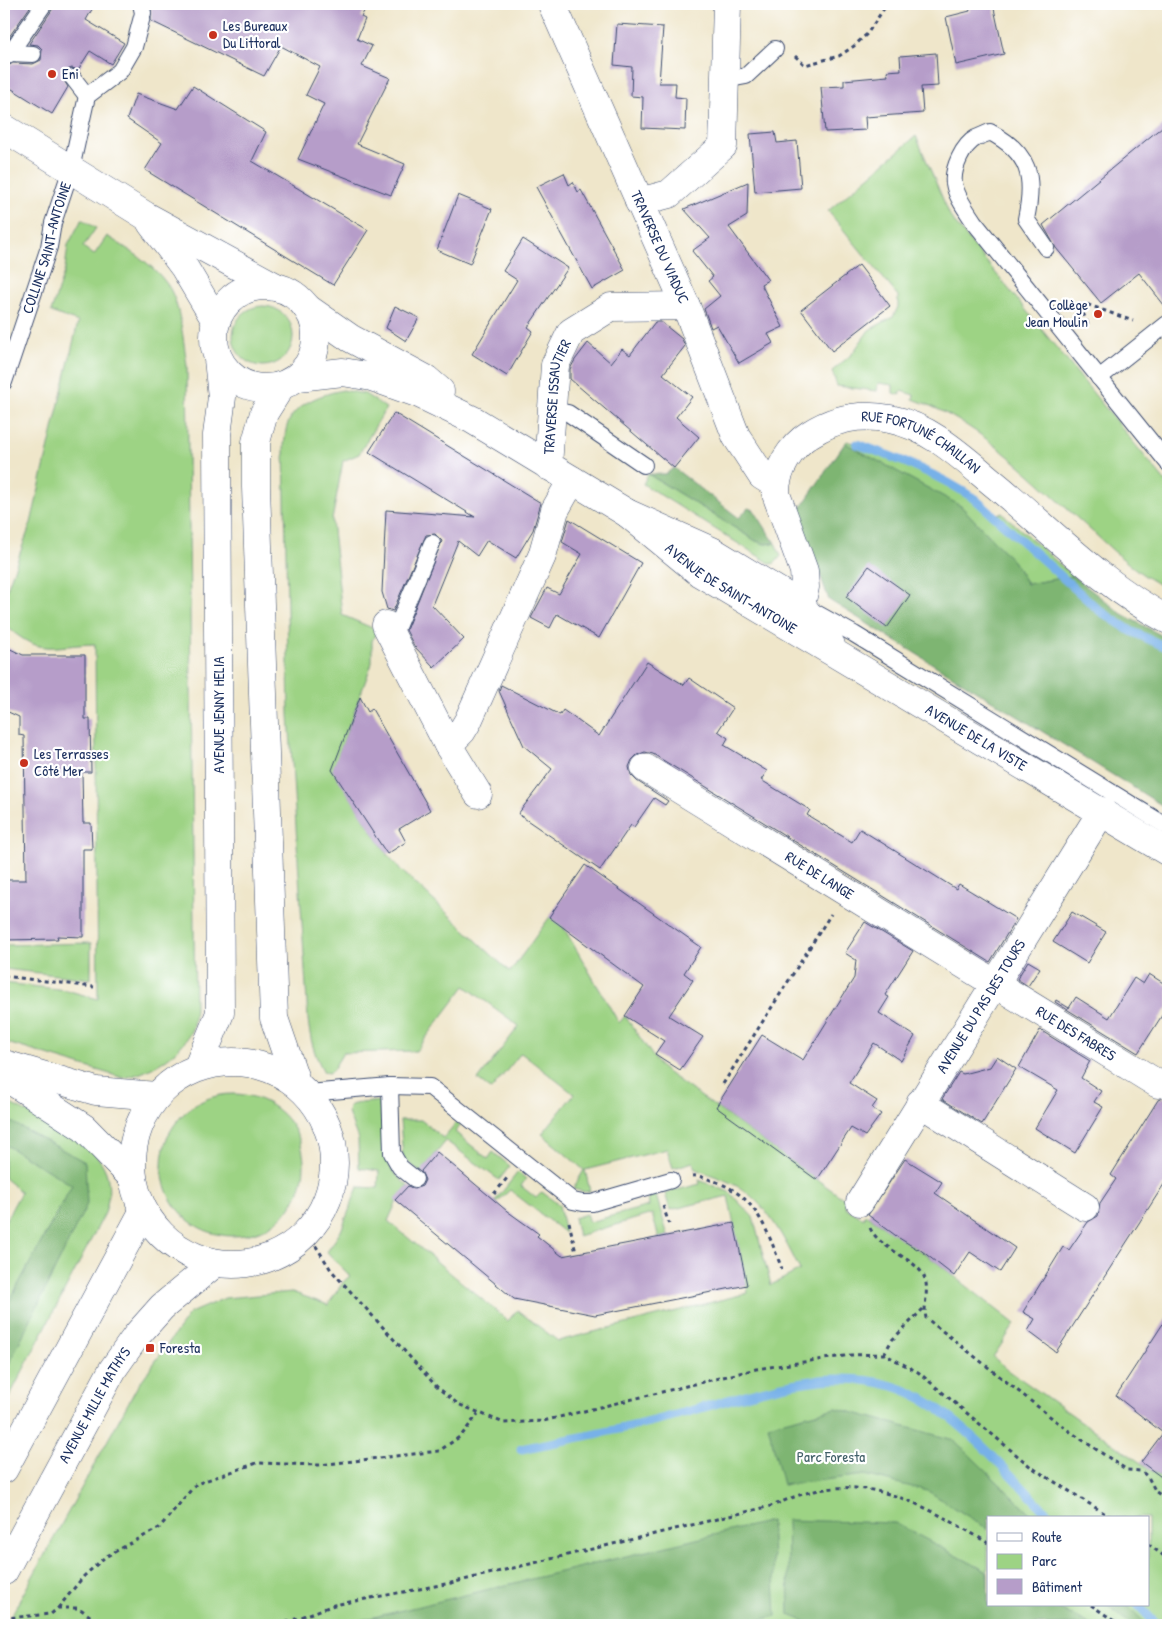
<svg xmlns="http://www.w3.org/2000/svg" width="1172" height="1629" viewBox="0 0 1172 1629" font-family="'Patrick Hand',sans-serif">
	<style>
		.green { fill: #9dd384; stroke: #5c8171; fill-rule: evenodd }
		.forest { fill: #7eb572; stroke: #4c7268 }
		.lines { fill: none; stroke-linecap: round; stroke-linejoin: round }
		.stream { stroke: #77b1e8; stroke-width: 9 }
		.building { fill: #b69dc9 }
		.service-casing { stroke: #3b4a6e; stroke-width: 18 }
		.minor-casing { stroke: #3b4a6e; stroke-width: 29 }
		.tertiary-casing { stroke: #3b4a6e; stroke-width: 29 }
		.path { stroke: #3b4a6e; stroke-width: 3; stroke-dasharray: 4 4; stroke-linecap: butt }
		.service { stroke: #fff; stroke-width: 16 }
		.minor { stroke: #fff; stroke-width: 28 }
		.tertiary { stroke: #fff; stroke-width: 28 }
		.poi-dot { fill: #c8321e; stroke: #fff; stroke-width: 2 }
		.labels { text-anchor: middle; stroke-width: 4.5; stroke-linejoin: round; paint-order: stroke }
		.poi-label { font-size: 15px; fill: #1b2f5e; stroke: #fff; text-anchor: start }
		.street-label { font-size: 15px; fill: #1b2f5e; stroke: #fff }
		.park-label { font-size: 15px; fill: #426069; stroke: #fff }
	</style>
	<rect width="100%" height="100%" fill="#fff"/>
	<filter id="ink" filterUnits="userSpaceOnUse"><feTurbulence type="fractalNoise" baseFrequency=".02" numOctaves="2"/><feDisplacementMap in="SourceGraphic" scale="10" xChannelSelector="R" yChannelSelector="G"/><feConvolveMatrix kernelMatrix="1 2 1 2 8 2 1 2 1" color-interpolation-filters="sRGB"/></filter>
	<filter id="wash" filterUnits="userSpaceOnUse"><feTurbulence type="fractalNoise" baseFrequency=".0096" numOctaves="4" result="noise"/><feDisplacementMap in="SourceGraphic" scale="20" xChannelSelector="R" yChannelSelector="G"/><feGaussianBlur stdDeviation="1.12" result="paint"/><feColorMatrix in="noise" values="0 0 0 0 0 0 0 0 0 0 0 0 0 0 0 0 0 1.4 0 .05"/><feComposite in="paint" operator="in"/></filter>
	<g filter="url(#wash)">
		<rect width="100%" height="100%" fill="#efe6ca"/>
		<!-- green -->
		<path class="green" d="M916,136L951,218L1168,485V589C1140,576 1118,555 1095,534C1039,485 985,424 913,399L914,395L901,391L900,395L893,393V385L878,383L877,391L837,386L832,371L852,354L869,330L893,317L898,307V296L828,211Z
			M82,219L96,228L83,247L94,255L107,236C129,250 152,263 167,284C180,301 184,345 187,366L195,1009C194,1015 194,1023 192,1029C182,1054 148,1074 123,1078L4,1042V983L66,990L98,999L95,644C51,645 41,658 4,624V597L31,523L78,322L51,312L65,269L68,245Z
			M233 336a30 30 0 1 1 60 0a30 30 0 1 1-60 0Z
			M343,390L365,394L386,408L359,454L343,461L332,520L342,615L377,630L372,641V663L333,770L387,854L401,870L510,972L554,911L619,1023L625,1016L661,1068L847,1201L845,1207L864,1219L865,1214L935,1261L1015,1324L993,1357L1008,1370L1168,1482V1625H6L137,1387L190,1313L225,1298L292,1292L328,1305L343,1282L350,1276L327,1252L341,1231L358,1187L378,1188L379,1171L359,1168L358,1139L348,1113L349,1106C356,1102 369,1103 378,1101C389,1140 372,1156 408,1186L397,1201L388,1221L508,1321L517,1310L558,1341L748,1293L728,1196L670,1210L665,1193L700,1184L699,1180L729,1192L753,1217L771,1285L800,1270C785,1240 766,1201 735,1185C722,1178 708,1174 695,1169L693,1162L673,1168L667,1149L585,1170L590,1191L584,1192L573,1189L584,1170L542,1134L574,1094L521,1053L491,1090L478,1080L519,1026L465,986L416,1051L343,1053L332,1071L328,1073L324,1072C314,1055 310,1039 308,1019L289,715L284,446C285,439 285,430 288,423C297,402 323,394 343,390ZM988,1518H1148V1605H988Z
			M847,441C901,462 945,476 990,515L1002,513L1073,576L1027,584L1013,561L845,443Z
			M648,474L756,541L765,544L775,543L781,556L775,563L771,564L643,484Z
			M91,943V979L4,969V945Z
			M162 1165a71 71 0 1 1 142 0a71 71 0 1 1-142 0Z
			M4,1101C23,1110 41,1119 59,1129C96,1149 118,1168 105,1213L4,1407V1223L21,1192L4,1178Z
			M400,1120H421L443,1138L457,1122L461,1125L455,1132L488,1159L493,1152L510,1166L499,1180L446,1141L420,1173L403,1157Z
			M518,1172L526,1179L521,1186L536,1198L542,1192L559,1205L565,1233L510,1190L497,1202L495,1201Z
			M656,1195L668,1236L659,1238L652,1214L578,1236L574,1218L586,1214L589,1222L649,1206L648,1198Z"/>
		<!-- forest -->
		<path class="forest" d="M845,443L961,506L1013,561L1027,584L1073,576L1122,614L1168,639V809L829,600L798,512Z
			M674,468L739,518L748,508L754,510L775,543L765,544L756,541L648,474H665Z
			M4,1118L85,1162L87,1204L4,1374V1311L72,1185L4,1144Z
			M836,1408L954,1440L1035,1518H988V1529L928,1491L865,1475L783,1485L768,1425Z
			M787,1520L895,1523L988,1572V1605H1052L1091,1625H814L789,1615Z
			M771,1521L776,1616L739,1625H341Z
			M1106,1605H1127L1147,1625H1132Z"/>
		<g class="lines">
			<!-- stream -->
			<path class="stream" d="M857,444C899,459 938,474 975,499L1100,611L1131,631L1168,648
				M521,1449C569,1439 617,1431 665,1418C748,1397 850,1350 931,1404C977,1434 1013,1479 1052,1518
				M1138,1605L1157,1625"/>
		</g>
		<g id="blocks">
			<!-- building -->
			<path class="building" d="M4,4H32L4,44Z
				M54,4H95L86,20L124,43L111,64L90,51L78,70L72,68L67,70L63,79L68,87L52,114L4,84V68L13,63L33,64L41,60L42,49L38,45L29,44L52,10Z
				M151,4H368L361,17L365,19L357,39L372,46L362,66L390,78L357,144L405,164L391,195L298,159L324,104L306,95L320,67L281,46L264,76L151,21Z
				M968,4H993L1004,54L956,65L946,17L970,11Z
				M617,24L663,27L659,83H676L675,97L686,98L685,130L642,128L643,97L631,96L632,67L614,65Z
				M936,53L938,86L921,87L923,113L865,117L866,130L825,132L821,87L844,86V80L888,76L887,71L901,70L900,56Z
				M193,86L266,132L252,161L368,230L333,285L145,170L162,143L127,119L136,94L178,109Z
				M1168,122V310L1139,273L1101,303L1056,248L1043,225Z
				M775,132L777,143L797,141L801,188L755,192L750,134Z
				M564,173L569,185L573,182L578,192L581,190L625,270L592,289L536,187Z
				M748,182L747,216L729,227L768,280L761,284L783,327L768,334L773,343L739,363L717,325L711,328L704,309L720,296L708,281L713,277L692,251L710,238L684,209Z
				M458,195L492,209L470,264L437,250Z
				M523,239L568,268L528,327L533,331L507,376L472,354L517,280L503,271Z
				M859,265L890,306L832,351L801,310Z
				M395,306L419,318L406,341L386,328Z
				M655,322H661L682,339L685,346L663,374L692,397L676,417L699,437L674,468L570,379V369L575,360L588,343L611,363L622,349L630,355Z
				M394,413L541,503L533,530L516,558L487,540L477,556L458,541L432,605L464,639L434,667L414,646L406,630L442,541L435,534L426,535L393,611L387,609L382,592L386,510L475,517L369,452Z
				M569,519L641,563L599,638L557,614L550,628L531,618L547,588L559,594L582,554L562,542Z
				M869,566L910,595L887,628L846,597Z
				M4,646L23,655H85V719H90L91,772H82L83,823H91L92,849H83V937L57,936L58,939L4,940V880H26L24,736L19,735V717L4,710Z
				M647,662L684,685L689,678L733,708L718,731L728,738L724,745L767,771L761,780L810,810L807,815L852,842L860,829L956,889L959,884L1016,919L990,962L653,754L645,752L637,755L632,760L629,767L631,775L637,781L668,801L665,805L654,798L634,827L631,825L600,870L518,814L552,769L524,746L499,691L501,685L560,715L563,710L599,736Z
				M360,697L368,712L372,709L430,810L399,829L406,842L387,854L332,770Z
				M585,865L701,947L684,973L693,980L669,1016L703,1037L680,1070L655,1054L664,1041L625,1016L644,987L549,917Z
				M1072,912L1106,932L1087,963L1053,942Z
				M865,922L913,951L885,995L889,997L879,1013L915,1036L901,1061L874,1043L849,1083L877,1101L872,1108L881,1114L865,1136L851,1128L817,1180L716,1107L762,1035L803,1060L854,978L856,960L845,953Z
				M1028,961L1040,968L1028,986L1017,979Z
				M1149,974L1168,986V1006L1138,1053L1055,1002L1056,1000L1069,1008L1076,997L1109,1018L1134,978L1143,984Z
				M1040,1030L1090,1061L1081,1078L1101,1091L1094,1102L1103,1107L1075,1153L1035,1128L1058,1090L1019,1067Z
				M997,1056L1016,1069L982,1124L942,1099L959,1072L963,1074L990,1067Z
				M1168,1095V1178L1056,1352L1028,1331L1035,1319L1023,1312L1063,1247L1069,1250L1088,1222L1098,1216L1100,1203L1116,1179L1111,1175L1158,1100Z
				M437,1152L507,1211L539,1234L537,1236L562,1256L734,1223L747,1285L595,1315L514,1299L395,1200L408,1186L414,1189L422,1186L425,1180L421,1171Z
				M905,1159L942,1182L935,1193L1015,1248L1000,1272L970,1252L954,1276L918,1248L917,1249L899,1238L868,1215Z
				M1168,1316V1482L1141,1462L1163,1433L1116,1396Z"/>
		</g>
	</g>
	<g filter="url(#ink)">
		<use href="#blocks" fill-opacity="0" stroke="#3b4a6e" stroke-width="1"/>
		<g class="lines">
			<!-- service casing -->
			<g class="service-casing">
				<g id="service">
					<path d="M10,53L33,54"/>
					<path d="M4,58L10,53L44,4"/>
					<path d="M73,78L87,96"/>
					<path d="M725,80L746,76L775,49"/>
					<path d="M1046,248L1026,219C1035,177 1030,153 990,132C986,134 980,136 976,138C963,145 952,169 954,183C956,197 967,211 974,222L1168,463"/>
					<path d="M1099,378L1167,324"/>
					<path id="s1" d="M4,382L49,247L53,223L71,169L87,96L120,71L134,47L143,13L141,4"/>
					<path d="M552,410L568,413L644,465"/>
					<path d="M809,609L854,634L1168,827"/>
					<path d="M392,639L432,543"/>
					<path d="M390,1086L392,1153L400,1167L415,1179"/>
					<path d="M308,1093L390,1086L430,1087L573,1201L583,1203H592L671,1180"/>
				</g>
			</g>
			<!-- minor casing -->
			<g class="minor-casing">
				<g id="minor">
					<path id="s2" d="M552,4L686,306L736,436L762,476L775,484"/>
					<path d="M639,202L669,194L723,146L727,4"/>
					<path id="s3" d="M548,466L555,365L571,332L611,307L686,306"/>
					<path d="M386,625L448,745L462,731L468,721L542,556L555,510L572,480"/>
					<path d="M448,745L478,794"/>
					<path id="s4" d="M645,768L1158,1084"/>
					<path d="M4,1064L96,1091L156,1096"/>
					<path d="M4,1076L84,1128L131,1176"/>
					<path d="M920,1103L1085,1207"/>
					<path id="s5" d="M860,1202L1102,811"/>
				</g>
			</g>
			<!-- tertiary casing -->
			<g class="tertiary-casing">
				<g id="tertiary">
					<path d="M4,128L146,216L276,287"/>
					<path d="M151,223L184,267L216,321"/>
					<circle cx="265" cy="337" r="51"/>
					<path d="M307,308L350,338L426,379L440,391"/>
					<path d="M298,377L343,372L372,377L417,393L473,420L627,513L712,551L801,605L831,645"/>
					<path d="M281,386L264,413L256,442V487L274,1018L296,1082"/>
					<path id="s6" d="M627,513L700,573L1168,852"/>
					<path id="s7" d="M801,605L805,587L804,571L776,494C775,471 791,446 810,434C835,418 860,413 890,419C932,427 965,460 998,487C1053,533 1104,586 1168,620"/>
					<circle cx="233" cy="1163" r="101"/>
					<path d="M198,1067L220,1013L217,435L222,397L218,359"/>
					<path d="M4,1469L143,1212"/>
					<path id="s8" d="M4,1571L113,1369L137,1335L162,1307L215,1263"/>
				</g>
			</g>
			<!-- path -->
			<path class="path" d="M795,56L805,65L839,56L854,46L867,34L887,4
				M1088,324L1083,313V306L1086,304L1133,321
				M4,976L94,987
				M723,1084L831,914
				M692,1176C699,1175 707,1179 714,1181C757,1196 767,1230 782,1269
				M494,1194L508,1177
				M663,1206L669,1224
				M569,1222L576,1253
				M870,1228C880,1250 919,1259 925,1279C929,1291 923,1305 926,1318L1066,1429L1127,1470L1141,1471L1148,1477L1156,1492L1168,1500
				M307,1232L331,1270L437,1387L458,1404L504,1423L543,1421L756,1369L851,1355L884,1354L918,1372L1031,1467L1112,1518
				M884,1354L892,1340L923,1309
				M1148,1544L1168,1559
				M1091,1605L1120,1625
				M58,1608L84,1576L105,1557L159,1528L196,1484L257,1463L319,1465L439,1451L461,1436L478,1414
				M4,1616L7,1618L51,1614L58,1608H79L102,1625
				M279,1625L334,1605L451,1583L775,1505C857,1465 918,1501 988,1543"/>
			<!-- service -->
			<use href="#service" class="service"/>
			<!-- minor -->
			<use href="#minor" class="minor"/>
			<!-- tertiary -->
			<use href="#tertiary" class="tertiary"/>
		</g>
	</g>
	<!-- markers -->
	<g class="poi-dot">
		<circle cx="213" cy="35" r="5"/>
		<circle cx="52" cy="74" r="5"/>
		<circle cx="1098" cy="314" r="5"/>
		<circle cx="24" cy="763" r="5"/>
		<rect x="145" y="1343" width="10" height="10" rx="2.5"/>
	</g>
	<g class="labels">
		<!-- poi labels -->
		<g class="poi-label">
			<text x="223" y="31">Les Bureaux<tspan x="223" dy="17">Du Littoral</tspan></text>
			<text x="62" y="79">Eni</text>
			<text x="1088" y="310" text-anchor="end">Collège<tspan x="1088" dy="17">Jean Moulin</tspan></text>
			<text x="34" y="759">Les Terrasses<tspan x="34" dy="17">Côté Mer</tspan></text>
			<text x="160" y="1353">Foresta</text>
		</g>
		<!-- street labels -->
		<g class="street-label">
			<text dy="5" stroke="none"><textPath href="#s1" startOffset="141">COLLINE SAINT-ANTOINE</textPath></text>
			<text dy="5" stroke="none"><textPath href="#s2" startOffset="266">TRAVERSE DU VIADUC</textPath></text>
			<text dy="5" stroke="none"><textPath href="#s3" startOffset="70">TRAVERSE ISSAUTIER</textPath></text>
			<text dy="5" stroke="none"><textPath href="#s7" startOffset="309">RUE FORTUNÉ CHAILLAN</textPath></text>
			<text dy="5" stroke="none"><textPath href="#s6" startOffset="129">AVENUE DE SAINT-ANTOINE</textPath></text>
			<text transform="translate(219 715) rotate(-90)" y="5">AVENUE JENNY HELIA</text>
			<text dy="5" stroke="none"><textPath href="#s6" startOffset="416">AVENUE DE LA VISTE</textPath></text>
			<text dy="5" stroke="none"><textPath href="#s4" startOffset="205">RUE DE LANGE</textPath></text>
			<text dy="5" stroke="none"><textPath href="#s5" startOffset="230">AVENUE DU PAS DES TOURS</textPath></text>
			<text dy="5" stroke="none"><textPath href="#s4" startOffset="506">RUE DES FABRES</textPath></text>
			<text dy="5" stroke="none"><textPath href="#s8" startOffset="189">AVENUE MILLIE MATHYS</textPath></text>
		</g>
		<!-- park labels -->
		<g class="park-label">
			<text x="831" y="1462">Parc Foresta</text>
		</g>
	</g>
	<!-- margin -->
	<rect width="1172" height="1629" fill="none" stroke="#fff" stroke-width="20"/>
	<!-- legend -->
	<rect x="987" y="1516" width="162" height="90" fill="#ffffff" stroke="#a4acbf"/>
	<rect x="997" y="1533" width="25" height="8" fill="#ffffff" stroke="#a4acbf"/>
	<text x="1032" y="1542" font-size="15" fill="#1b2f5e">Route</text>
	<rect x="997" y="1554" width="25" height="15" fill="#9dd384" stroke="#a4acbf"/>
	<text x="1032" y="1566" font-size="15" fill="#1b2f5e">Parc</text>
	<rect x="997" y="1579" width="25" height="15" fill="#b69dc9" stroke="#a4acbf"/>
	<text x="1032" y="1592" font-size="15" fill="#1b2f5e">Bâtiment</text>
</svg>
